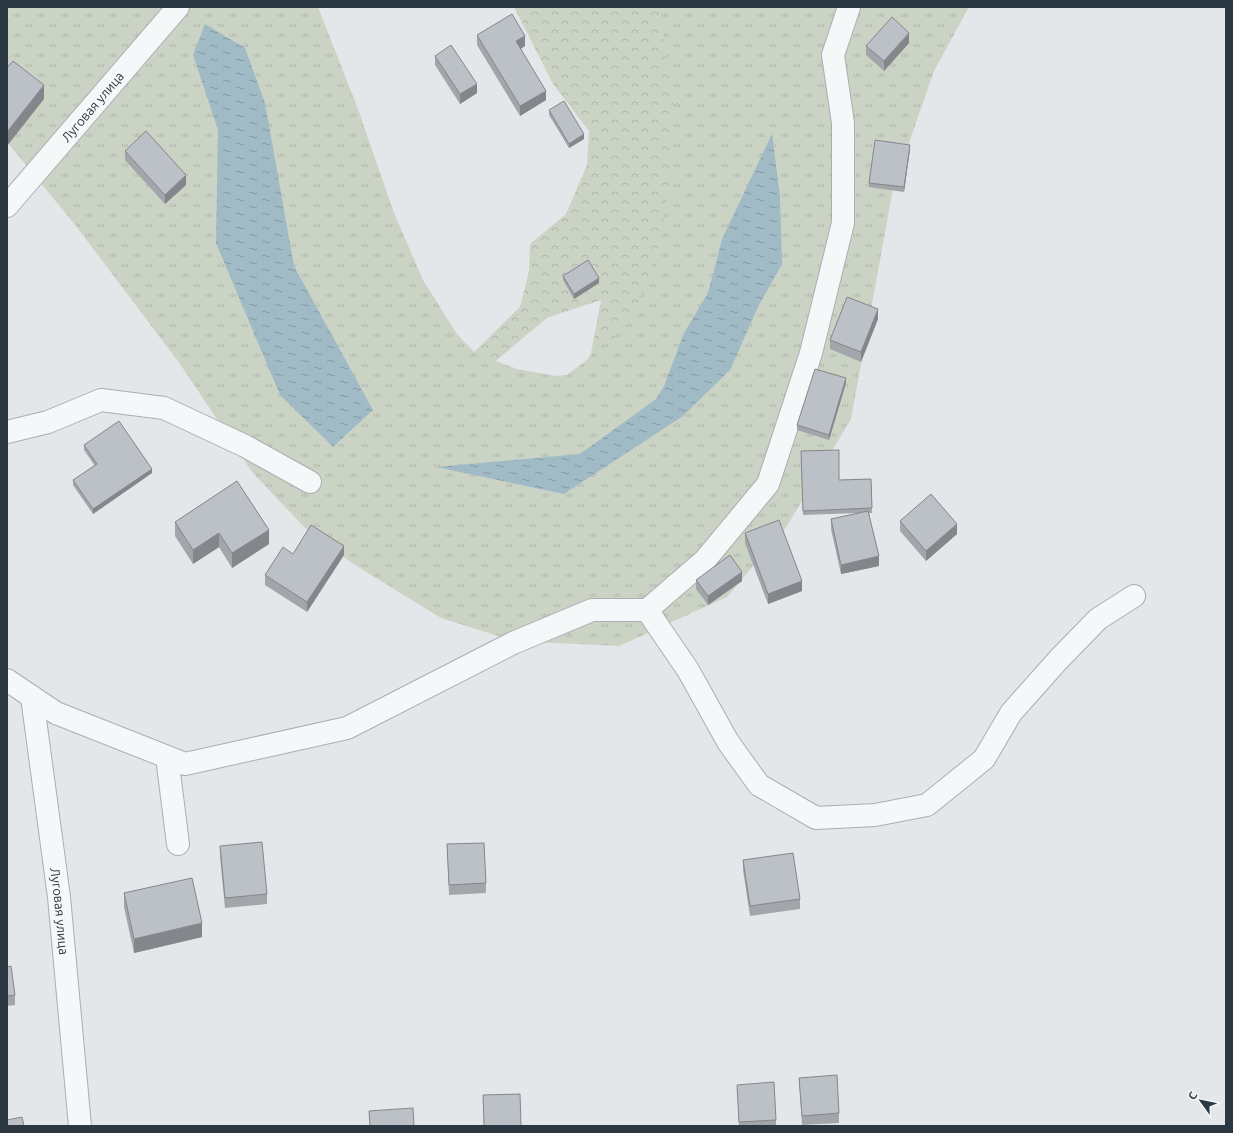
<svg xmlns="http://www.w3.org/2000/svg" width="1233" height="1133" viewBox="0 0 1233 1133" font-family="Ubuntu,sans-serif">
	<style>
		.forest { fill: url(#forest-crowns) }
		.park { fill: url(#park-tufts) }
		.water { fill: url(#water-ripples) }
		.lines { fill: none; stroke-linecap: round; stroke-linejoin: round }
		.street-casing { stroke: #a8afb4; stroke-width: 24 }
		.street { stroke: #f5f7f8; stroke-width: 22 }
		.wall { fill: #a1a6aa }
		.shaded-wall { fill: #83878b }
		.building { fill: #bbc1c6; stroke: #83878b }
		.labels { text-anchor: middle; stroke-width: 4; stroke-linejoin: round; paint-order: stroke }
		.street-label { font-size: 13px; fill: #2c3841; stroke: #f3f6f7 }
	</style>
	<defs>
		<pattern id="forest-crowns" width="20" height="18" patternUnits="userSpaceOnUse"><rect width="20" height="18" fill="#cbd3c5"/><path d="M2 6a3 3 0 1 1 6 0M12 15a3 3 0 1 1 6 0" fill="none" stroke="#aeb6aa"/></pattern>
		<pattern id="park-tufts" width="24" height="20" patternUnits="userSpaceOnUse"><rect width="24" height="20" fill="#cbd3c5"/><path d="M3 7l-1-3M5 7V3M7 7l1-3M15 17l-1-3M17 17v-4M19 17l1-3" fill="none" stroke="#aeb6aa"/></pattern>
		<pattern id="water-ripples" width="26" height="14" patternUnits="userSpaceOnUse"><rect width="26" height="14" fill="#a1bbc6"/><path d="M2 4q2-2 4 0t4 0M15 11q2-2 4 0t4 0" fill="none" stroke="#8399a2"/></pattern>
	</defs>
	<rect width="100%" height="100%" fill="#e3e7ea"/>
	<!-- forest -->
	<path class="forest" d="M514,7H708L807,301L574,385L591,353L601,300L547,318L486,369L473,353L520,307L529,271L530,244L566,214L587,165L589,131L553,84Z"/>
	<!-- park -->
	<path class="park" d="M7,7H318L358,109L394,213L423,280L457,334L475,353L517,369L556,376L567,375L604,347L629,321L654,268L668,196L673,102L659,7H969L934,71L893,189L851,419L787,526L727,597L619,646L514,641L441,618L355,565L305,528L253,473L180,364L76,226L7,142Z"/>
	<!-- water -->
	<path class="water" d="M205,24L245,48L265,103L294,266L373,410L333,447L280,395L216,243L218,130L193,55Z
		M772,134L780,196L782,264L759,305L730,370L683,416L564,494L436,467L580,454L656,399L664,386L684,333L708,293L722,239Z"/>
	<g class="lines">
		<!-- street casing -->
		<g class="street-casing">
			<g id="street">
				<path id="s1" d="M7,206L178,7"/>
				<path d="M7,432L48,422L101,400L164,408L245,446L310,482"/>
				<path d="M647,610L688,670L728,742L759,785L816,818L875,815L927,805L984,759L1011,713L1059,659L1098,619L1134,596"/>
				<path d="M7,680L56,713L185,764L347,728L513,643L592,610H647L705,560L768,484L811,353L843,223V123L833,55L849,7"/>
				<path id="s2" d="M32,697L59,897L80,1126"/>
				<path d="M167,757L178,844"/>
			</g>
		</g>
		<!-- street -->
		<use href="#street" class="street"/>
	</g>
	<!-- wall -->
	<path class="wall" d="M477,35L525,46L521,49L546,100L520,116L477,45Z
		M909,43L884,71L866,55V46Z
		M435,56L477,93L460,104L435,65Z
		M549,110L584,139L569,148L549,115Z
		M910,149L904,192L869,187V183Z
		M125,151L186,185L165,204L125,160Z
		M563,276L599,283L574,299L563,280Z
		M878,319L861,362L830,349V340Z
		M846,383L829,440L797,430V425Z
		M84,445L152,473L93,514L73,485V480L95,466L84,450Z
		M801,451L839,480L871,479L872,513H869L879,566L841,574L831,529V519L857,513L803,515Z
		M900,521L957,534L926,561L900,531Z
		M175,522L269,544L232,568L219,547L193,564L175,536Z
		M745,533L802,591L768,604L745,543Z
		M344,555L307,612L265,585V575Z
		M696,580L742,581L708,605L696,589Z
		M447,844L486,883V893L449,895Z
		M220,846L267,894V904L225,908L220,856Z
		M743,860L800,899V909L750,916L743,870Z
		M124,893L202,937L134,953L124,907Z
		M7,967L15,995V1005L7,1006Z
		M799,1078L839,1113V1123L802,1125Z
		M737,1085L776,1120V1126H739Z"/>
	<!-- shaded-wall -->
	<path class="shaded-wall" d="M909,33V43L884,71V61Z
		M525,36V46L516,51V41Z
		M477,84V93L460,104V94Z
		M44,85V99L7,146V132Z
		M546,91V100L520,116V106Z
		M584,134V139L569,148V144Z
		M910,145V149L904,192V187Z
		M186,175V185L165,204V195Z
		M599,278V283L574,299V294Z
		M878,309V319L861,362V352Z
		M846,378V383L829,440V435Z
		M152,469V473L93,514V509Z
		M957,524V534L926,561V551Z
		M269,530V544L232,568V553Z
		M219,533V547L193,564V550Z
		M344,546V555L307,612V602Z
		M879,556V566L841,574V565Z
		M742,572V581L708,605V596Z
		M802,581V591L768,604V594Z
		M202,923V937L134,953V939Z"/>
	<!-- building -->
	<path class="building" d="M512,14L525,36L516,41L546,91L520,106L477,35Z
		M892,17L909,33L884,61L866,46Z
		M451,45L477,84L460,94L435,56Z
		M13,61L44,85L7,132V68Z
		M564,101L584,134L569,144L549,110Z
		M146,131L186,175L165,195L125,151Z
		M875,140L910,145L904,187L869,183Z
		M588,260L599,278L574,294L563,276Z
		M847,297L878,309L861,352L830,340Z
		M815,369L846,378L829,435L797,425Z
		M119,421L152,469L93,509L73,480L97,464L84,445Z
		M839,450V480L871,479L872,508L803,511L801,451Z
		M237,481L269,530L232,553L219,533L193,550L175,522Z
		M931,494L957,524L926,551L900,521Z
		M868,511L879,556L841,565L831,519Z
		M779,520L802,581L768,594L745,533Z
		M311,525L344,546L307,602L265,575L283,547L293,554Z
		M730,555L742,572L708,596L696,580Z
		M262,842L267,894L225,898L220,846Z
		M484,843L486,883L449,885L447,844Z
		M793,853L800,899L750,906L743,860Z
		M192,878L202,923L134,939L124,893Z
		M11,966L15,995L7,996V967Z
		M837,1075L839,1113L802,1116L799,1078Z
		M774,1082L776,1120L739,1122L737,1085Z
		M520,1094L521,1126H484L483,1095Z
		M413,1108L414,1126H370L369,1111Z
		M22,1117L24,1126H7V1120Z"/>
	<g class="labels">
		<!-- street labels -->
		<g class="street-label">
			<text dy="5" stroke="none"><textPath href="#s1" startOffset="131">Луговая улица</textPath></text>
			<text dy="5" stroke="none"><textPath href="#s2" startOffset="216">Луговая улица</textPath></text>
		</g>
	</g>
	<!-- border -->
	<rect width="1233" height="1133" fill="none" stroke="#2c3841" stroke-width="16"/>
	<!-- north arrow -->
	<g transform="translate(1201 1101) rotate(303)" stroke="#f3f6f7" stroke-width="3" paint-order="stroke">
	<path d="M0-3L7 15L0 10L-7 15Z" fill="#2c3841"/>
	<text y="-6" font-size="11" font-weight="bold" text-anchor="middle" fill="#2c3841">С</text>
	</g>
</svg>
